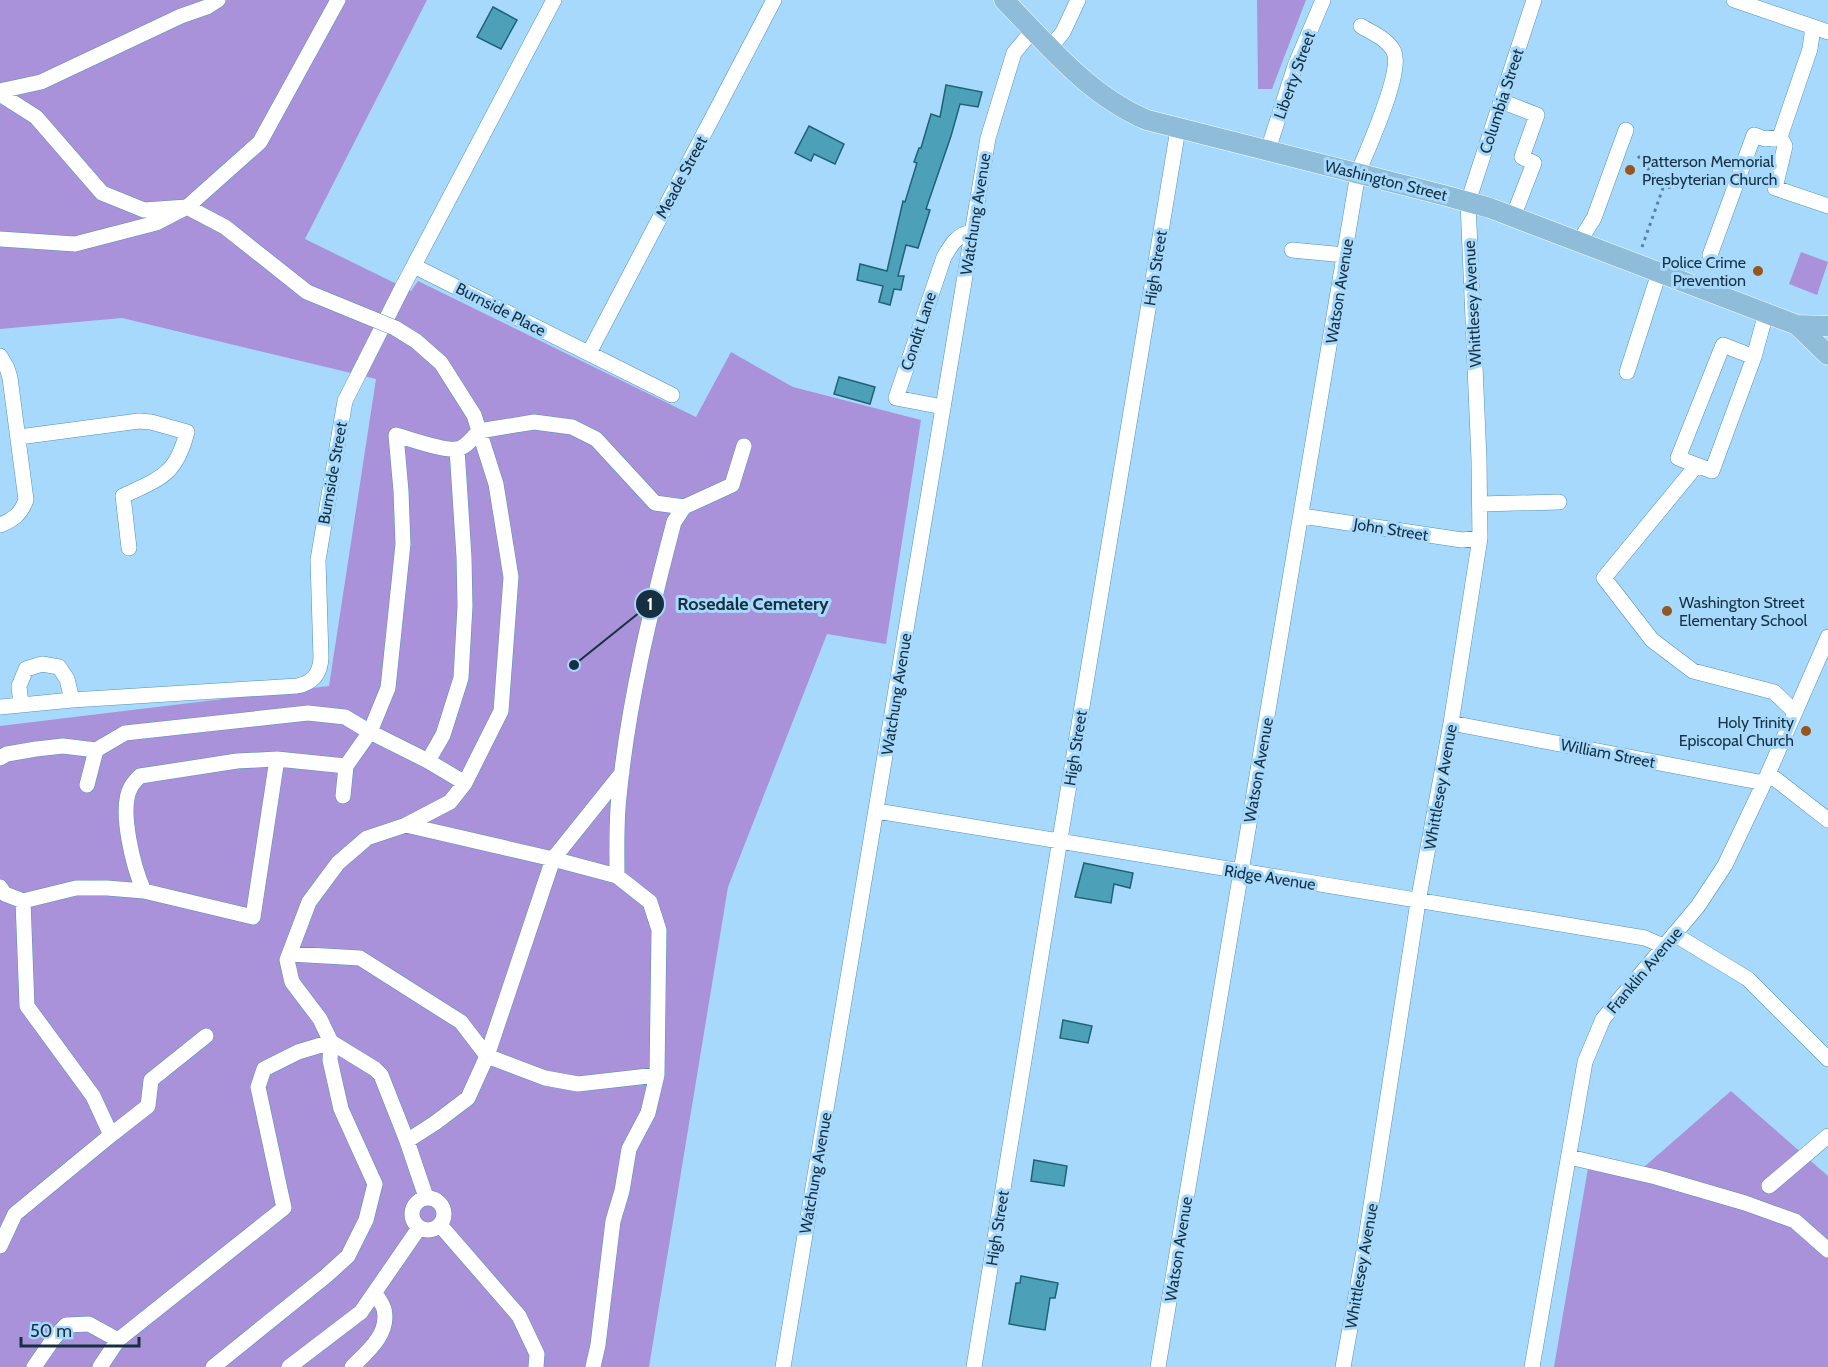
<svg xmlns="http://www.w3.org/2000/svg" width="1828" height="1367" viewBox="0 0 1828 1367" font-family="Cabin,sans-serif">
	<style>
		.green { fill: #aa92db }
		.building { fill: #4ca1b8; stroke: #1f6273; stroke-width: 1.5 }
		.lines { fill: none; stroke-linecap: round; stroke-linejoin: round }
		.minor-casing { stroke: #5291b9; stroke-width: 16 }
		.major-casing { stroke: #fff; stroke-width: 21 }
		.path { stroke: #5c819b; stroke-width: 3; stroke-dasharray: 3 4.5; stroke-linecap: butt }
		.minor { stroke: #fff; stroke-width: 15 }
		.major { stroke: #8fbcd8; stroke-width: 20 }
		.minor-bridge-casing { stroke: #5291b9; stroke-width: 16; stroke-linecap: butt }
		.minor-bridge { stroke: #fff; stroke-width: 15 }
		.poi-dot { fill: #95571d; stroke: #a7d9fc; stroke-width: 2 }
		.labels { text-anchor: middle; stroke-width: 6; stroke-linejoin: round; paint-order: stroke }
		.street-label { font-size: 16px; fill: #163041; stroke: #a7d9fc }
		.poi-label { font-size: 16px; fill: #163041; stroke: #a7d9fc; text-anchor: start }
		.leader { fill: none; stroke: #163041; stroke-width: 2 }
		.callout-dot { fill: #163041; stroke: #a7d9fc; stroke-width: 2 }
		.mark-label { font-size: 18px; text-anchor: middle; font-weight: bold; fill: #fff }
		.callout-label { font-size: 18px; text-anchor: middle; font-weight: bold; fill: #163041; stroke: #a7d9fc; stroke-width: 6; stroke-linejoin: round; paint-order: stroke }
	</style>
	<rect width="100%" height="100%" fill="#a7d9fc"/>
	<!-- green -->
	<path class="green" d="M0,0H427L305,239L411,291L418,281L696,417L731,352L793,387L921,420L886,644L827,634L728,887L649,1367H0V726L329,686L376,379L122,318L0,329Z
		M1257,0H1306L1272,89H1258Z
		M1801,252L1828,262L1817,295L1789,284Z
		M1731,1091L1828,1176V1367H1554L1588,1168L1644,1167Z"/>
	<!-- building -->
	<path class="building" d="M493,7L517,20L501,49L477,37Z
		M946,85L982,92L978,107L960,104L951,136L926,209L930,210L918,248L906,245L898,276H904L901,290L894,289L890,305L879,302L883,286L857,280L860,264L887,271L903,201L905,202L917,163L914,162L919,148H921L931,114L940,117Z
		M809,126L844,144L835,164L814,154L811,161L795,153Z
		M839,377L875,387L870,404L834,394Z
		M1084,863L1133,873L1130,888L1114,884L1111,903L1075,897Z
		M1063,1020L1092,1026L1088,1043L1060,1038Z
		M1034,1160L1067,1166L1064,1186L1031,1181Z
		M1021,1276L1058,1283L1055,1298H1050L1045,1330L1009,1324L1016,1283H1020Z"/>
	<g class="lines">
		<!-- minor casing -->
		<g class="minor-casing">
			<path id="minor" d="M1734,0L1828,32
				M1813,27L1810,49L1780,137L1785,146L1775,188L1828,206
				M1051,47L1063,32L1078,0
				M0,91L41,82L181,16L207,7L218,0
				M0,94L36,117L102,193L144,210L187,207L225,227L307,292L373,319
				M1501,101L1537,115L1522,157L1534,163L1513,217
				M1268,150L1295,66L1323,0
				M0,239L75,244L156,223L187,207L260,142L338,0
				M1579,242L1594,218L1626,130
				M1292,250L1345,255
				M1710,255L1754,135L1765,139L1780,137
				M414,266L672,395
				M395,328L416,341L441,363L474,415L496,484L511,577L501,711L465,783L428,761L443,735L461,678L465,606L464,557L457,449
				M589,353L774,0
				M0,356L7,368L10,378L26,500C21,514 13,520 0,525
				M1754,357L1723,345L1678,458L1712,471L1754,357L1766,313
				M1627,372L1659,273
				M943,407L896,398L944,257C951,245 958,233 973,232
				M19,437L139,421L151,422L187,432C176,475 161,478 123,496L129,548
				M1697,465L1604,578L1652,640L1693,671L1774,692L1795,712
				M1480,504L1559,502
				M1302,516L1462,540L1480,538
				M21,705L19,686L26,669L42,664L59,667L67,679L72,700
				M0,707L72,700L297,686C312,683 320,675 321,658L318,560L345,401L402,288L554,0
				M1451,723L1764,783
				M0,758L7,754L36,749L63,746L96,750L125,733L308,713L345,717L370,732L428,761
				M277,759L237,761L140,776C137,779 133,783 131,787C118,809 134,869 144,891L253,917L277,759L346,766L370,732L388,688L403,544L401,491L396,435C411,439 443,451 457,449C467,447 473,437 479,431L534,422L572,427L596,439L655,503L684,507
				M1769,774L1828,820
				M87,785L96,750
				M343,796L346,766
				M877,811C1133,851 1389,897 1645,938L1663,946
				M406,825L450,802L465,783
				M617,876C617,850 616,823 619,797C628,704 650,613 674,522L684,507L732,485L744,446
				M0,887L5,894L23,901
				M144,891L107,888H76L23,901L27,1006L93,1096L111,1135L148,1106L151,1080L206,1036
				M1674,934L1748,979L1828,1059
				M290,954L360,958L461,1022L487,1056L468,1098L435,1123L407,1141L426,1197
				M1569,1157L1656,1177L1745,1203L1795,1221L1828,1250
				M1769,1186L1828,1136
				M412 1214a16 16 0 1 1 32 0a16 16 0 1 1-32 0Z
				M440,1225L519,1316L537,1354L536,1367
				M0,1246L15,1214L111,1135
				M118,1340L284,1208L258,1087L264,1069L298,1052L331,1042L375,1069L381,1075L407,1141
				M34,1367L54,1338L66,1325L89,1324L118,1340L100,1367
				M213,1367L326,1276L348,1256L366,1220L375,1184L341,1109L330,1060L331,1042L320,1019L292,982L287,960L309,902L338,863L367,838L406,825L553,859L622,773
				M289,1367L361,1312L419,1228
				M352,1367C367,1352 390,1334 384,1309C382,1303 377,1297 375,1292
				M593,1367L598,1345L613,1221L622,1191L629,1149L648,1113L657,1075L659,930L650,902L617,876L553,859L487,1056L545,1078L578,1084L657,1075
				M783,1367L988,138L1014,53L1033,30
				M974,1367L1062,827L1178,129
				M1158,1367L1358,173C1367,150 1403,73 1394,52C1388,39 1372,33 1361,26
				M1343,1367L1364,1251L1418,902L1451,723L1480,538L1479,460L1468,202L1534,0
				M1532,1367L1585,1062L1603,1019L1698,906L1725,865L1764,783L1828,637"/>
		</g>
		<!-- major casing -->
		<g class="major-casing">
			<path id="major" d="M1004,0C1047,44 1089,96 1147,120L1443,195L1490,208L1797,325L1828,326
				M1797,325L1828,355"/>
		</g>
		<!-- path -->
		<path class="path" d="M1638,156L1663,188
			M1642,247L1663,188L1699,184"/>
		<!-- minor -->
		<use href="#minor" class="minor"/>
		<!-- major -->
		<use href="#major" class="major"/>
		<!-- minor-bridge casing -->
		<g class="minor-bridge-casing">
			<path id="minor-bridge" d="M373,319L395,328"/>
		</g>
		<!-- minor-bridge -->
		<use href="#minor-bridge" class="minor-bridge"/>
	</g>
	<!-- markers -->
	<g class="poi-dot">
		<circle cx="1630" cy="170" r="6"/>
		<circle cx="1758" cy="271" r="6"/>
		<circle cx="1667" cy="611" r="6"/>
		<circle cx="1806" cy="731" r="6"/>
	</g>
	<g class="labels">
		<!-- street labels -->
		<g class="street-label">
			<text transform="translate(1294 75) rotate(-70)" y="6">Liberty Street</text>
			<text transform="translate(1501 101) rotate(-72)" y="6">Columbia Street</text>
			<text transform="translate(681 177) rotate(-62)" y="6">Meade Street</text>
			<text transform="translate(1386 180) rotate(14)" y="6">Washington Street</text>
			<text transform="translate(975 214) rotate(-81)" y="6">Watchung Avenue</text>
			<text transform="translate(1155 268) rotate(-81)" y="6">High Street</text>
			<text transform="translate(1339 291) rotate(-81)" y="6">Watson Avenue</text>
			<text transform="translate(1472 304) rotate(-93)" y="6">Whittlesey Avenue</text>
			<text transform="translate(501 309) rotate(27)" y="6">Burnside Place</text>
			<text transform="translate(918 331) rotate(-72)" y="6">Condit Lane</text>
			<text transform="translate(332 473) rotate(-80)" y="6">Burnside Street</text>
			<text transform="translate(1391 529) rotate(9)" y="6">John Street</text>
			<text transform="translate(896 694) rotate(-81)" y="6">Watchung Avenue</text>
			<text transform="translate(1075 748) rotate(-81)" y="6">High Street</text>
			<text transform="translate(1608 753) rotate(11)" y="6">William Street</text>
			<text transform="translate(1258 770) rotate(-80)" y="6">Watson Avenue</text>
			<text transform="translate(1440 787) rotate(-80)" y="6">Whittlesey Avenue</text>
			<text transform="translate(1270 877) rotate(9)" y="6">Ridge Avenue</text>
			<text transform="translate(1644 970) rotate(-50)" y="6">Franklin Avenue</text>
			<text transform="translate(815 1173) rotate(-80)" y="6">Watchung Avenue</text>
			<text transform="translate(997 1228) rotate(-81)" y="6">High Street</text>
			<text transform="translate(1178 1249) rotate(-81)" y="6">Watson Avenue</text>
			<text transform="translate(1361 1266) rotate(-80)" y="6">Whittlesey Avenue</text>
		</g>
		<!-- poi labels -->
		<g class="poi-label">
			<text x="1642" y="167">Patterson Memorial<tspan x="1642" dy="18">Presbyterian Church</tspan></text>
			<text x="1746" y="268" text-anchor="end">Police Crime<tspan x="1746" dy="18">Prevention</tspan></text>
			<text x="1679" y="608">Washington Street<tspan x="1679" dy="18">Elementary School</tspan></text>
			<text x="1794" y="728" text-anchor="end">Holy Trinity<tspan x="1794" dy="18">Episcopal Church</tspan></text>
		</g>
	</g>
	<!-- callouts -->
	<path class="leader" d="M574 665L650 604"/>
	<g class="callout-dot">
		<circle cx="574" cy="665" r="6"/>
		<circle cx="650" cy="604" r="15"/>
	</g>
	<g class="mark-label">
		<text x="650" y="610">1</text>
	</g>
	<g class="callout-label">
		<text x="753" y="610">Rosedale Cemetery</text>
	</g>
	<!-- scale -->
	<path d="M21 1337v9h118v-9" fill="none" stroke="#163041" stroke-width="3"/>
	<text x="30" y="1337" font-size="18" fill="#163041" stroke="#a7d9fc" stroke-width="4.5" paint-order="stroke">50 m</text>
</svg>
